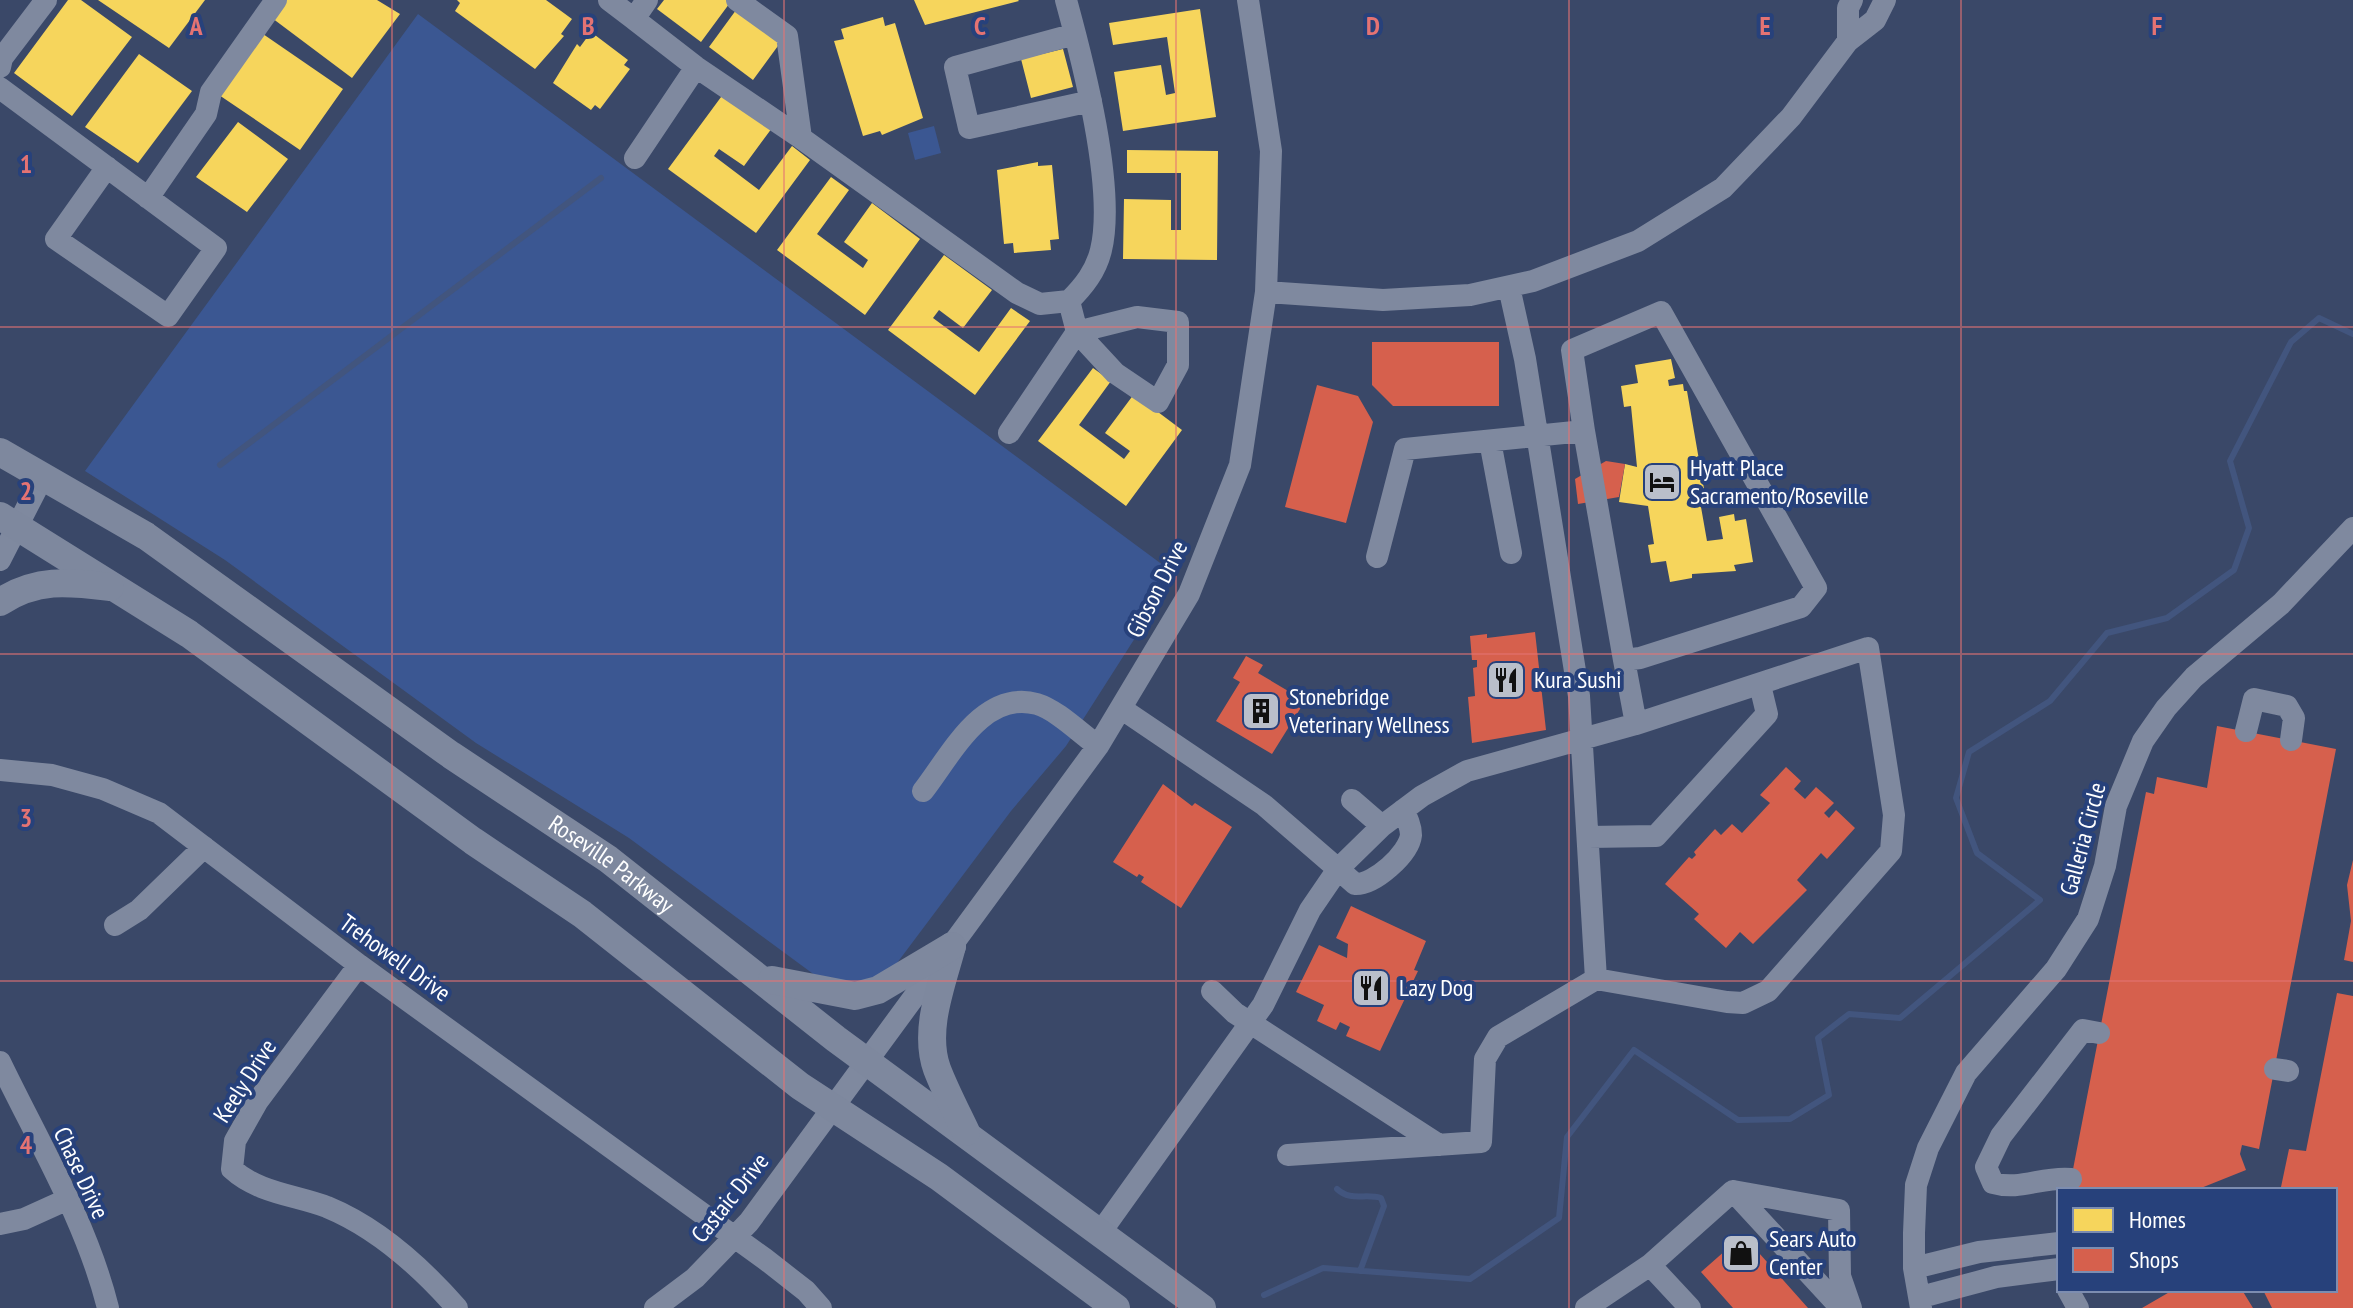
<svg xmlns="http://www.w3.org/2000/svg" width="2353" height="1308" viewBox="0 0 2353 1308" font-family="'PT Sans Narrow',sans-serif">
	<style>
		.green { fill: #3b5792 }
		.homes { fill: #f6d55c }
		.shops { fill: #d6604d }
		.lines { fill: none; stroke-linecap: round; stroke-linejoin: round }
		.stream { stroke: #42557e; stroke-width: 6 }
		.minor { stroke: #7f899f; stroke-width: 22 }
		.major { stroke: #7e889e; stroke-width: 28 }
		.grid { fill: none; stroke: #e47373; stroke-width: 2; stroke-opacity: 0.55 }
		.labels { text-anchor: middle; stroke-width: 8; stroke-linejoin: round; paint-order: stroke }
		.poi-label { font-size: 24px; fill: #fff; stroke: #27417b; text-anchor: start }
		.street-label { font-size: 24px; fill: #fff; stroke: #27417b }
		.grid-label { font-size: 26px; text-anchor: middle; font-weight: bold; fill: #e47373; stroke: #27417b; stroke-width: 8; stroke-linejoin: round; paint-order: stroke }
	</style>
	<rect width="100%" height="100%" fill="#3a4868"/>
	<!-- green -->
	<path class="green" d="M418,14L1171,571L1135,638L1066,746L1011,811L891,971L863,986L816,976L629,838L476,743L225,560L85,471Z
		M934,126L941,153L915,160L908,133Z"/>
	<!-- homes -->
	<path class="homes" d="M68,0H81L132,37L72,116L14,73Z
		M98,0H205L169,48Z
		M285,0H377L400,14L352,78L272,18Z
		M457,0H546L572,19L561,34L564,36L535,69L455,11L460,3Z
		M664,0H732L701,42L657,9Z
		M914,0H1018L1019,1L925,25Z
		M739,6L783,39L753,80L709,47Z
		M1200,9L1216,117L1123,131L1114,72L1161,65L1166,95L1175,93L1167,37L1113,45L1109,23Z
		M883,17L885,26L895,23L923,118L882,135L880,131L863,136L834,41L844,39L841,29Z
		M591,32L628,60L624,65L630,69L600,109L595,105L591,110L553,83L577,44L580,47Z
		M263,34L343,89L300,150L219,95Z
		M1063,49L1073,87L1031,98L1021,59Z
		M139,54L192,91L138,163L85,127Z
		M724,93L772,128L744,166L719,149L714,156L759,190L792,146L810,160L756,233L668,169Z
		M238,122L288,159L247,212L196,177Z
		M1127,150L1218,151L1217,260L1123,259L1124,199L1171,200V230H1181V173H1127Z
		M1038,162V166L1052,165L1059,239L1050,240L1051,250L1014,253L1013,243L1004,244L997,170Z
		M831,177L849,190L817,234L863,268L868,260L844,242L872,203L920,239L865,315L777,250Z
		M944,255L992,290L963,328L939,310L933,318L979,352L1011,308L1030,321L975,395L888,330Z
		M1671,359L1675,378L1668,380L1669,386L1683,384L1684,391H1687L1707,506L1701,507L1707,541L1723,539L1719,517L1734,514L1735,521L1746,519L1753,562L1734,565L1736,571L1692,574V578L1670,582L1666,561L1651,563L1648,545L1654,544L1648,506L1619,502L1625,464L1637,467L1631,406L1624,407L1621,386L1638,383L1635,365Z
		M1093,368L1111,381L1079,425L1124,459L1130,451L1105,433L1134,394L1182,430L1126,506L1038,441Z"/>
	<!-- shops -->
	<path class="shops" d="M1372,342H1499V406H1393L1372,385Z
		M1317,385L1358,396L1373,422L1346,523L1285,507Z
		M1606,461L1625,464L1619,497L1578,504L1575,479Z
		M1535,632L1546,730L1472,743L1468,697L1475,696L1473,668L1477,667V660H1472L1470,636L1487,634V638Z
		M1246,656L1263,665L1258,673L1305,701L1272,754L1216,721L1240,682L1233,678Z
		M2217,726L2336,749L2259,1149L2242,1145L2240,1154L2246,1170L2196,1190H2069L2146,792L2154,794L2157,777L2207,788Z
		M1786,767L1801,781L1794,789L1805,799L1816,787L1834,803L1824,813L1829,818L1836,810L1855,828L1827,859L1821,853L1797,880L1807,890L1753,944L1740,932L1726,948L1694,919L1699,914L1665,884L1689,857L1692,859L1696,855L1694,852L1715,829L1721,835L1732,824L1742,833L1770,803L1760,795Z
		M1163,784L1192,806L1195,803L1232,827L1181,908L1141,882L1144,877L1139,874L1137,877L1113,862Z
		M2353,860V962L2344,960L2351,921L2347,885Z
		M1351,906L1426,941L1414,970L1418,971L1380,1051L1346,1036L1350,1027L1340,1022L1336,1030L1317,1021L1324,1005L1296,992L1319,945L1347,958L1348,944L1336,938Z
		M2337,993L2353,996V1308H2272L2263,1290H2335V1190H2275L2281,1187L2289,1149L2306,1151Z
		M1743,1235L1808,1308H1733L1701,1272Z
		M2173,1290H2242L2253,1308H2142Z"/>
	<g class="lines">
		<!-- stream -->
		<path class="stream" d="M220,465L601,178
			M1337,1189C1351,1202 1365,1193 1381,1198L1384,1206L1360,1271
			M1264,1295L1323,1268L1470,1279L1559,1218L1567,1137L1634,1050L1738,1120L1790,1119L1829,1095L1818,1038L1849,1014L1900,1018L2040,900L1977,853L1956,798L1969,752L2050,701L2107,633L2167,618L2234,570L2249,528L2230,461L2291,342L2319,318L2353,334"/>
		<!-- minor -->
		<path class="minor" d="M609,0L634,19
			M647,0L634,19L696,67L801,138L1017,293L1040,304L1069,301C1084,286 1096,271 1101,250C1116,188 1083,62 1066,0
			M737,0L787,36L801,138
			M1075,34L955,67L969,128L1091,101
			M1848,41V8L1852,0
			M0,67L2,58L46,0
			M0,88L216,248L168,316L56,239L107,167
			M635,158L696,67
			M148,198L206,114L211,92L276,0
			M1266,292L1383,300L1470,295L1533,281L1638,241L1723,188L1791,117L1848,41L1875,20L1885,0
			M1584,431L1624,660
			M1009,433L1077,332L1137,317L1178,322V365L1158,402L1115,373L1077,332L1069,301
			M1490,441L1511,553
			M1377,557L1405,449L1584,431L1572,350L1661,312L1816,588L1801,607L1640,658L1624,660L1636,724L1467,771L1422,796L1382,826L1338,869L1355,884C1374,885 1409,854 1411,835C1411,826 1407,818 1403,810
			M0,560L43,476
			M2246,731L2254,699L2287,706L2294,718L2291,740
			M0,770L52,775L103,789L159,813L359,965L765,1259L806,1291L821,1308
			M923,791C951,755 983,689 1037,704C1057,710 1080,733 1098,746
			M1352,800L1382,826
			M1588,837L1656,836L1767,714L1760,685
			M115,925L139,910L204,847
			M359,965L257,1102L235,1141L232,1169C258,1193 295,1195 327,1207C378,1228 421,1267 457,1308
			M1596,979L1727,1002L1743,1003L1768,991L1891,851L1894,815L1868,648L1636,724
			M1212,991L1235,1013L1439,1145
			M0,1062C38,1141 87,1223 108,1308
			M2275,1069L2288,1071
			M1288,1155L1481,1142L1485,1059L1498,1037L1596,979L1579,696L1525,359L1509,287
			M2071,1179C2043,1176 2020,1191 1993,1183L1986,1167L2001,1136L2083,1030L2099,1033
			M1733,1191L1841,1308
			M0,1224L24,1219L66,1200
			M1100,1233L1263,1005L1310,910L1338,869L1264,805L1122,709
			M1650,1265L1733,1191L1839,1210L1840,1276L1851,1308
			M1914,1268L1979,1252L2059,1243
			M2068,1290L2078,1308
			M1921,1297L1996,1277L2059,1269
			M655,1308L695,1278L749,1222L1098,746L1189,594L1240,465L1266,292L1271,151L1248,0
			M1586,1308L1650,1265L1690,1308
			M1921,1308L1914,1268V1233L1916,1185L1928,1148L1966,1073L2056,969L2088,919L2105,866L2116,806L2143,741L2166,708L2194,677L2281,604L2353,528"/>
		<!-- major -->
		<g class="major">
			<path id="s1" d="M0,452L146,536L451,755L608,859L836,1039L1202,1308"/>
			<path d="M0,516L189,634L473,841L582,914L800,1086L939,1177L1116,1308"/>
			<path d="M0,602C37,578 68,582 110,587"/>
			<path d="M952,946C942,984 923,1030 937,1069C945,1090 956,1111 966,1132"/>
			<path d="M772,980L855,996L878,990L952,946"/>
		</g>
	</g>
	<!-- grid -->
	<path class="grid" d="M392,0V1308M784,0V1308M1176,0V1308M1569,0V1308M1961,0V1308M0,327H2353M0,654H2353M0,981H2353"/>
	<!-- icons -->
	<defs>
		<g id="hotel-square" transform="scale(2)"><rect x="-9" y="-9" width="18" height="18" rx="4" fill="#babfca" stroke="#27417b"/><path d="M-6-4.5h1.5V1H6V5H4.5V3h-9V5H-6ZM-4 0a1.8 1.8 0 1 1 3.6 0ZM.5 0V-2.5h3Q6-2.5 6 0Z" fill="#111"/></g>
		<g id="restaurant-square" transform="scale(2)"><rect x="-9" y="-9" width="18" height="18" rx="4" fill="#babfca" stroke="#27417b"/><path d="M-5-6h1v4h1v-4h1v4h1v-4h1v5L-1.5 .5V6h-2V.5L-5-1ZM5-6V6H3V1.5H1.5Q1.5-4 5-6Z" fill="#111"/></g>
		<g id="building-square" transform="scale(2)"><rect x="-9" y="-9" width="18" height="18" rx="4" fill="#babfca" stroke="#27417b"/><path d="M-4-6H4V6H1V3H-1V6H-4ZM-2.5-4.3h1.7v1.8h-1.7ZM.8-4.3h1.7v1.8H.8ZM-2.5-1h1.7V.8h-1.7ZM.8-1h1.7V.8H.8Z" fill="#111"/></g>
		<g id="shop-square" transform="scale(2)"><rect x="-9" y="-9" width="18" height="18" rx="4" fill="#babfca" stroke="#27417b"/><path d="M-5-2.5h2.3a2.7 3.5 0 0 1 5.4 0H5L5.5 6h-11ZM-1.5-2.5h3a1.5 2.3 0 0 0-3 0Z" fill="#111"/></g>
	</defs>
	<g fill-rule="evenodd">
		<use href="#hotel-square" x="1662" y="482"/>
		<use href="#restaurant-square" x="1506" y="680"/>
		<use href="#building-square" x="1261" y="711"/>
		<use href="#restaurant-square" x="1371" y="988"/>
		<use href="#shop-square" x="1741" y="1253"/>
	</g>
	<g class="labels">
		<!-- poi labels -->
		<g class="poi-label">
			<text x="1690" y="476">Hyatt Place<tspan x="1690" dy="28">Sacramento/Roseville</tspan></text>
			<text x="1534" y="688">Kura Sushi</text>
			<text x="1289" y="705">Stonebridge<tspan x="1289" dy="28">Veterinary Wellness</tspan></text>
			<text x="1399" y="996">Lazy Dog</text>
			<text x="1769" y="1247">Sears Auto<tspan x="1769" dy="28">Center</tspan></text>
		</g>
		<!-- street labels -->
		<g class="street-label">
			<text transform="translate(1157 589) rotate(-63)" y="8">Gibson Drive</text>
			<text transform="translate(2083 839) rotate(-75)" y="8">Galleria Circle</text>
			<text dy="8" stroke="none"><textPath href="#s1" startOffset="738">Roseville Parkway</textPath></text>
			<text transform="translate(395 958) rotate(36)" y="8">Trehowell Drive</text>
			<text transform="translate(245 1081) rotate(-57)" y="8">Keely Drive</text>
			<text transform="translate(81 1173) rotate(65)" y="8">Chase Drive</text>
			<text transform="translate(730 1198) rotate(-51)" y="8">Castaic Drive</text>
		</g>
	</g>
	<g class="grid-label">
		<text x="196" y="35">A</text>
		<text x="588" y="35">B</text>
		<text x="980" y="35">C</text>
		<text x="1373" y="35">D</text>
		<text x="1765" y="35">E</text>
		<text x="2157" y="35">F</text>
		<text x="26" y="173">1</text>
		<text x="26" y="500">2</text>
		<text x="26" y="827">3</text>
		<text x="26" y="1154">4</text>
	</g>
	<!-- legend -->
	<rect x="2057" y="1188" width="280" height="104" fill="#27417b" stroke="#7d8db0" stroke-width="2"/>
	<rect x="2073" y="1208" width="40" height="24" fill="#f6d55c" stroke="#7d8db0" stroke-width="2"/>
	<text x="2129" y="1228" font-size="24" fill="#ffffff">Homes</text>
	<rect x="2073" y="1248" width="40" height="24" fill="#d6604d" stroke="#7d8db0" stroke-width="2"/>
	<text x="2129" y="1268" font-size="24" fill="#ffffff">Shops</text>
</svg>
